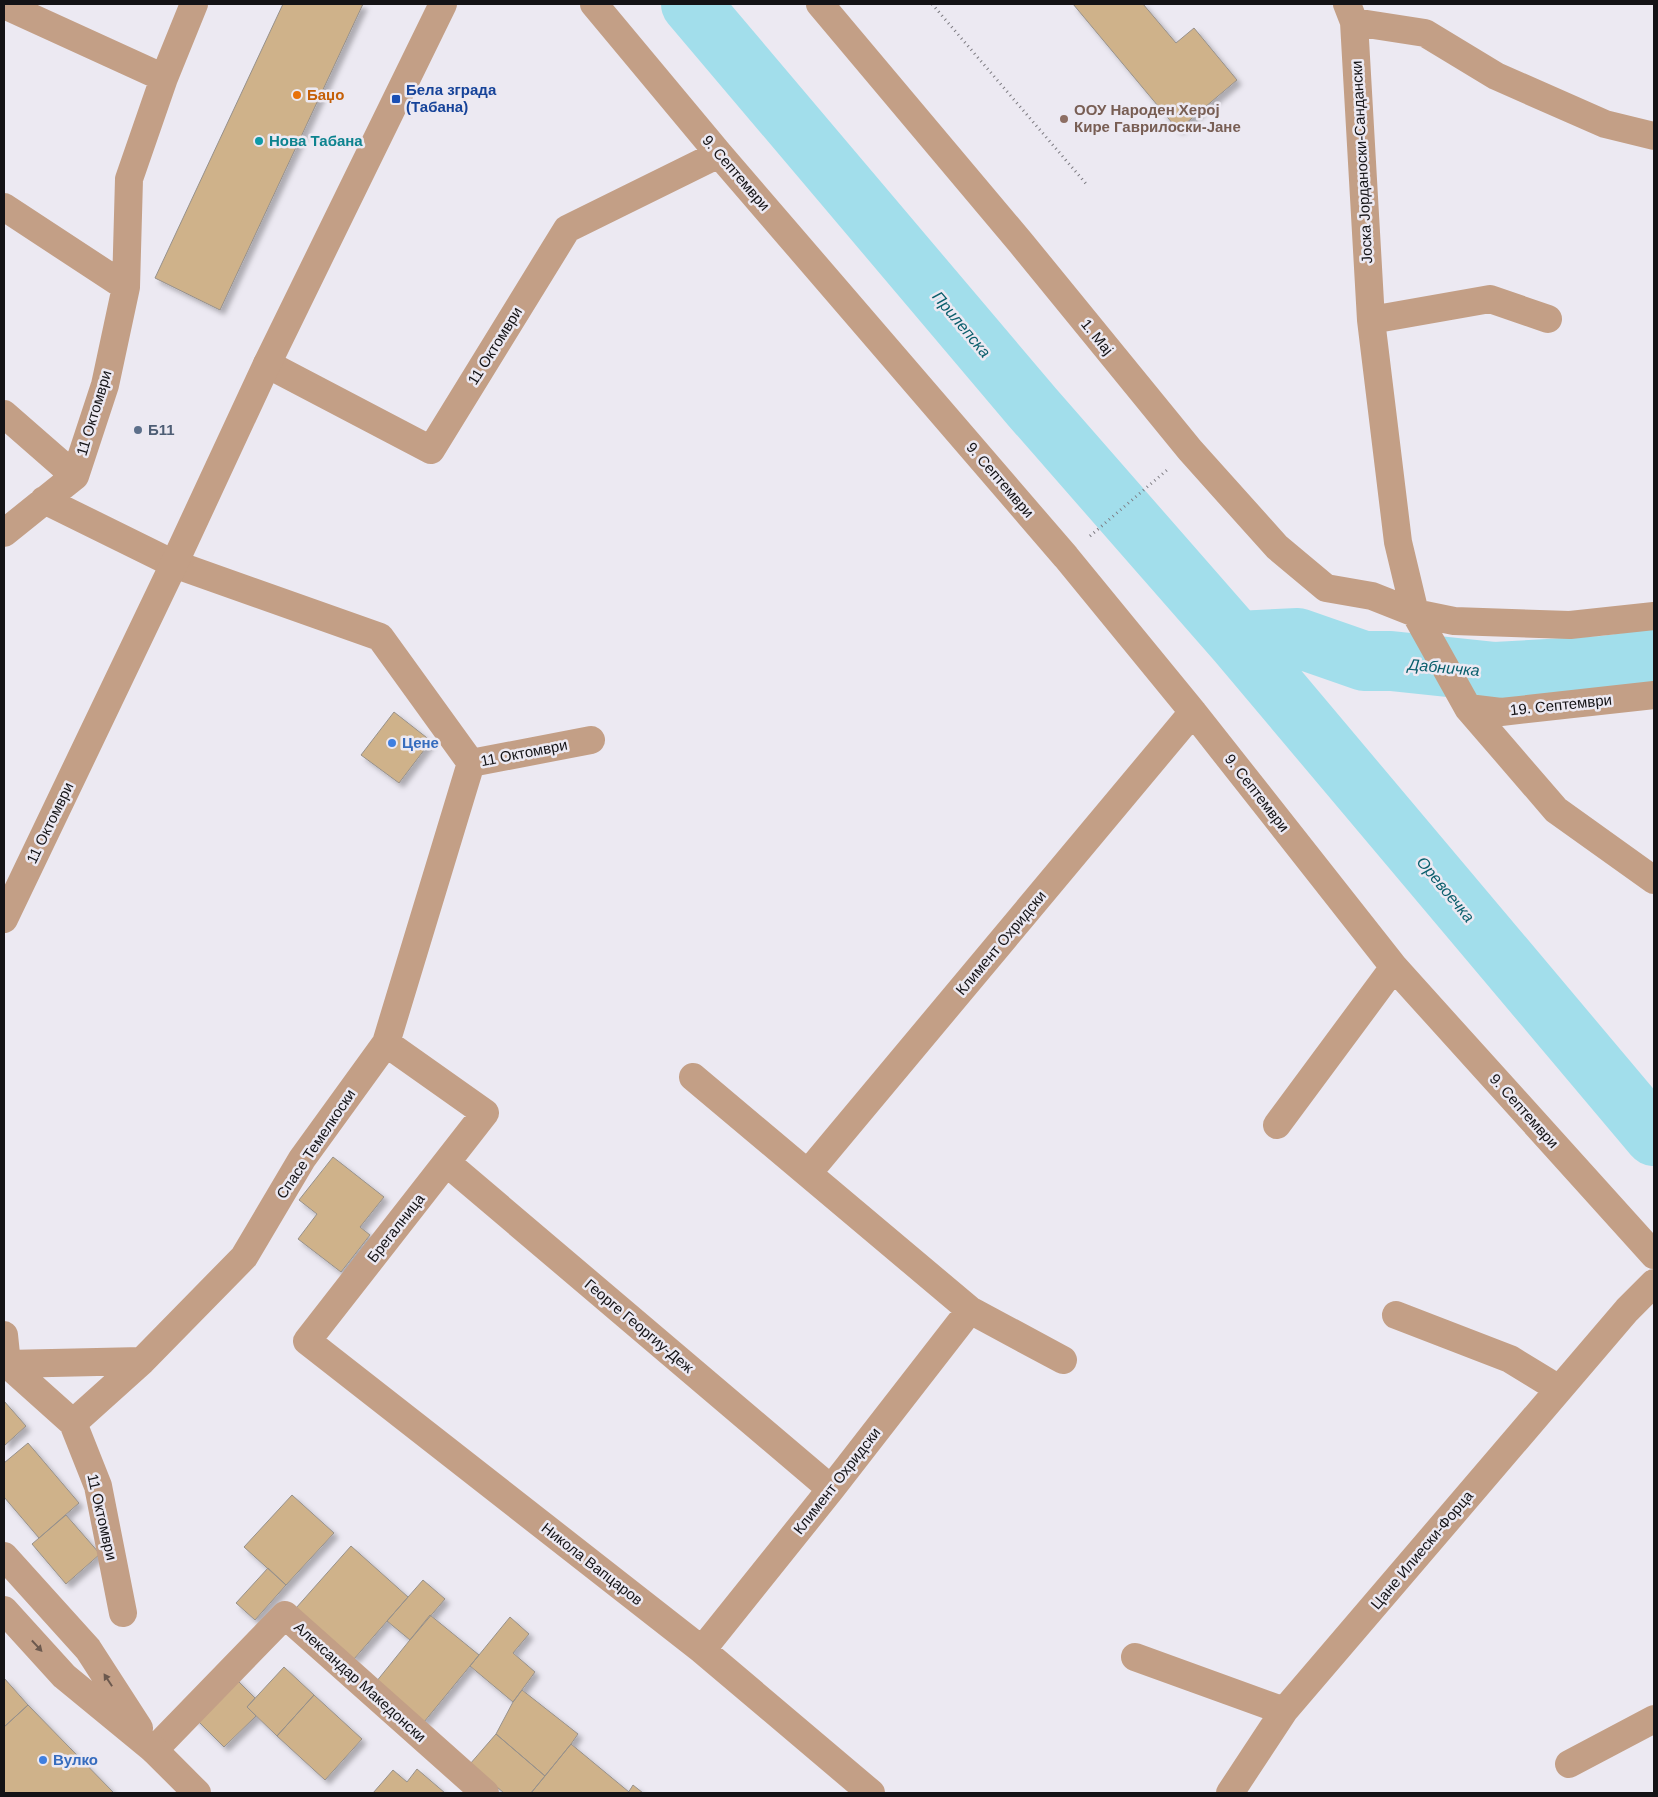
<svg xmlns="http://www.w3.org/2000/svg" width="1658" height="1797" viewBox="0 0 1658 1797" font-family="Arial,sans-serif">
	<style>
		.lines { fill: none; stroke-linecap: round; stroke-linejoin: round }
		.river { stroke: #a2deeb; stroke-width: 60 }
		.building { fill: #cfb28a; stroke: #97918b; filter: url(#shadow) }
		.path { stroke: #7c7a80; stroke-width: 3; stroke-dasharray: 1 4; stroke-linecap: butt }
		.minor { stroke: #c39f86; stroke-width: 28 }
		.tertiary { stroke: #c39f86; stroke-width: 28 }
		.oneway { fill: #6c594e }
		.food-dot { fill: #e8710a; stroke: #ece9f2; stroke-width: 2 }
		.transit-dot { fill: #1a4fb4; stroke: #ece9f2; stroke-width: 2 }
		.education-dot { fill: #8d6e63; stroke: #ece9f2; stroke-width: 2 }
		.culture-dot { fill: #0f9aa8; stroke: #ece9f2; stroke-width: 2 }
		.service-dot { fill: #5c6f8a; stroke: #ece9f2; stroke-width: 2 }
		.shop-dot { fill: #3f7fe0; stroke: #ece9f2; stroke-width: 2 }
		.labels { text-anchor: middle; stroke-width: 5; stroke-linejoin: round; paint-order: stroke }
		.transit-label { font-size: 15px; font-weight: bold; fill: #164399; stroke: #ece9f2; text-anchor: start }
		.food-label { font-size: 15px; font-weight: bold; fill: #c56008; stroke: #ece9f2; text-anchor: start }
		.education-label { font-size: 15px; font-weight: bold; fill: #785e54; stroke: #ece9f2; text-anchor: start }
		.culture-label { font-size: 15px; font-weight: bold; fill: #0d838f; stroke: #ece9f2; text-anchor: start }
		.street-label { font-size: 15px; fill: #141316; stroke: #ece9f2 }
		.service-label { font-size: 15px; font-weight: bold; fill: #4e5e75; stroke: #ece9f2; text-anchor: start }
		.shop-label { font-size: 15px; font-weight: bold; fill: #366cbe; stroke: #ece9f2; text-anchor: start }
		.water-label { font-size: 16px; font-style: italic; fill: #0a5f6c; stroke: #ece9f2 }
	</style>
	<defs>
		<filter id="shadow"><feDropShadow dx="4.5" dy="4.5" stdDeviation="2.5" flood-color="#0004"/></filter>
	</defs>
	<rect width="100%" height="100%" fill="#ece9f2"/>
	<g class="lines">
		<!-- river -->
		<path class="river" d="M691,4L1033,408L1237,641L1654,1136
			M1237,641L1298,638L1364,661H1391L1495,672L1603,666L1654,659"/>
	</g>
	<!-- building -->
	<path class="building" d="M283,4H363L220,310L155,278Z
		M1073,4H1143L1176,43L1194,28L1237,80L1178,130Z
		M394,712L431,741L399,783L361,755Z
		M333,1157L384,1197L360,1227L370,1235L341,1272L298,1239L317,1214L299,1200Z
		M4,1401L26,1426L4,1446Z
		M28,1443L79,1503L39,1538L4,1497V1463Z
		M292,1495L334,1533L286,1585L244,1547Z
		M66,1515L100,1554L66,1584L32,1544Z
		M351,1546L408,1597L354,1659L296,1608Z
		M268,1568L286,1585L255,1620L236,1603Z
		M423,1580L445,1599L410,1640L387,1621Z
		M430,1615L479,1655L424,1722L376,1682Z
		M510,1617L529,1634L513,1653L535,1672L513,1702L470,1666Z
		M284,1667L314,1695L277,1736L247,1707Z
		M233,1676L255,1698L247,1707L256,1716L224,1747L193,1716Z
		M4,1678L28,1705L4,1727Z
		M522,1690L578,1734L571,1744L545,1776L496,1734L513,1702Z
		M314,1695L362,1739L325,1780L277,1736Z
		M28,1705L114,1793H4V1727Z
		M496,1734L545,1776L531,1793H504L470,1764Z
		M571,1744L629,1792L628,1793H531Z
		M417,1769L445,1793H373L393,1770L407,1782Z
		M633,1785L643,1793H628Z"/>
	<g class="lines">
		<!-- path -->
		<path class="path" d="M932,4L1088,186
			M1090,536L1167,470"/>
		<!-- minor -->
		<path class="minor" d="M594,4L719,154L1066,557L1193,712L1394,967L1654,1255
			M820,4L1021,243L1190,450L1277,547L1326,588L1372,596L1415,613L1454,621L1570,625L1654,616
			M1347,4L1354,22L1371,320L1398,542L1415,613L1468,708L1556,810L1654,880
			M4,5L164,78
			M1354,22L1425,33L1496,76L1605,124L1654,136
			M4,207L126,287
			M1371,320L1490,299L1548,319
			M267,364L431,450L567,229L719,154
			M4,414L75,476
			M44,500L174,564L380,637L471,763L591,740
			M4,533L75,476L105,385L126,287L129,179L164,78L194,4
			M1468,708L1501,712L1654,695
			M386,1043L485,1113L307,1341L702,1650L871,1793
			M693,1077L970,1310L1063,1360
			M1277,1125L1394,967
			M447,1163L831,1489
			M808,1173L1193,712
			M1396,1315L1510,1359L1559,1389
			M4,1335L7,1364L73,1423L98,1486L123,1613
			M7,1364L142,1361L244,1257L302,1159L386,1043L471,763
			M73,1423L142,1361
			M702,1650L831,1489L970,1310
			M1135,1657L1284,1711
			M154,1750L285,1615L485,1793
			M1569,1764L1654,1719
			M1230,1793L1284,1711L1627,1310L1654,1283"/>
		<!-- tertiary -->
		<path class="tertiary" d="M4,919L174,564L267,364L443,4
			M4,1556L88,1649L139,1728
			M4,1610L64,1676L154,1750L197,1793"/>
	</g>
	<!-- one-way arrows -->
	<defs><path id="oneway-solid" d="M-6-.8H1V-3.2L6.5 0L1 3.2V.8H-6Z" transform="scale(1.25)"/></defs>
	<g class="oneway">
		<use href="#oneway-solid" transform="translate(37 1646) rotate(47)"/>
		<use href="#oneway-solid" transform="translate(108 1680) rotate(-123)"/>
	</g>
	<!-- markers -->
	<circle class="food-dot" cx="297" cy="95" r="5"/>
	<rect class="transit-dot" x="391" y="94" width="10" height="10" rx="2.5"/>
	<circle class="education-dot" cx="1064" cy="119" r="5"/>
	<circle class="culture-dot" cx="259" cy="141" r="5"/>
	<circle class="service-dot" cx="138" cy="430" r="5"/>
	<g class="shop-dot">
		<circle cx="392" cy="743" r="5"/>
		<circle cx="43" cy="1760" r="5"/>
	</g>
	<g class="labels">
		<!-- transit labels -->
		<g class="transit-label">
			<text x="406" y="95">Бела зграда<tspan x="406" dy="17">(Табана)</tspan></text>
		</g>
		<!-- food labels -->
		<g class="food-label">
			<text x="307" y="100">Баџо</text>
		</g>
		<!-- education labels -->
		<g class="education-label">
			<text x="1074" y="115">ООУ Народен Херој<tspan x="1074" dy="17">Кире Гаврилоски-Јане</tspan></text>
		</g>
		<!-- culture labels -->
		<g class="culture-label">
			<text x="269" y="146">Нова Табана</text>
		</g>
		<!-- street labels -->
		<g class="street-label">
			<text transform="translate(1362 162) rotate(-93)" y="5">Јоска Јорданоски-Сандански</text>
			<text transform="translate(736 173) rotate(49)" y="5">9. Септември</text>
			<text transform="translate(1097 337) rotate(51)" y="5">1. Мај</text>
			<text transform="translate(495 346) rotate(-58)" y="5">11 Октомври</text>
			<text transform="translate(94 413) rotate(-73)" y="5">11 Октомври</text>
			<text transform="translate(1000 480) rotate(49)" y="5">9. Септември</text>
			<text transform="translate(1561 705) rotate(-6)" y="5">19. Септември</text>
			<text transform="translate(524 753) rotate(-11)" y="5">11 Октомври</text>
			<text transform="translate(1257 793) rotate(52)" y="5">9. Септември</text>
			<text transform="translate(50 823) rotate(-64)" y="5">11 Октомври</text>
			<text transform="translate(1001 943) rotate(-50)" y="5">Климент Охридски</text>
			<text transform="translate(1524 1111) rotate(48)" y="5">9. Септември</text>
			<text transform="translate(316 1144) rotate(-56)" y="5">Спасе Темелкоски</text>
			<text transform="translate(396 1228) rotate(-52)" y="5">Брегалница</text>
			<text transform="translate(639 1326) rotate(40)" y="5">Георге Георгиу-Деж</text>
			<text transform="translate(837 1481) rotate(-52)" y="5">Климент Охридски</text>
			<text transform="translate(102 1517) rotate(77)" y="5">11 Октомври</text>
			<text transform="translate(1422 1550) rotate(-50)" y="5">Цане Илиески-Форца</text>
			<text transform="translate(592 1564) rotate(38)" y="5">Никола Вапцаров</text>
			<text transform="translate(360 1682) rotate(42)" y="5">Александар Македонски</text>
		</g>
		<!-- service labels -->
		<g class="service-label">
			<text x="148" y="435">Б11</text>
		</g>
		<!-- shop labels -->
		<g class="shop-label">
			<text x="402" y="748">Цене</text>
			<text x="53" y="1765">Вулко</text>
		</g>
		<!-- water labels -->
		<g class="water-label">
			<text transform="translate(962 324) rotate(50)" y="6">Прилепска</text>
			<text transform="translate(1444 667) rotate(5)" y="6">Дабничка</text>
			<text transform="translate(1446 889) rotate(50)" y="6">Оревоечка</text>
		</g>
	</g>
	<!-- border -->
	<rect width="1658" height="1797" fill="none" stroke="#141316" stroke-width="10"/>
</svg>
